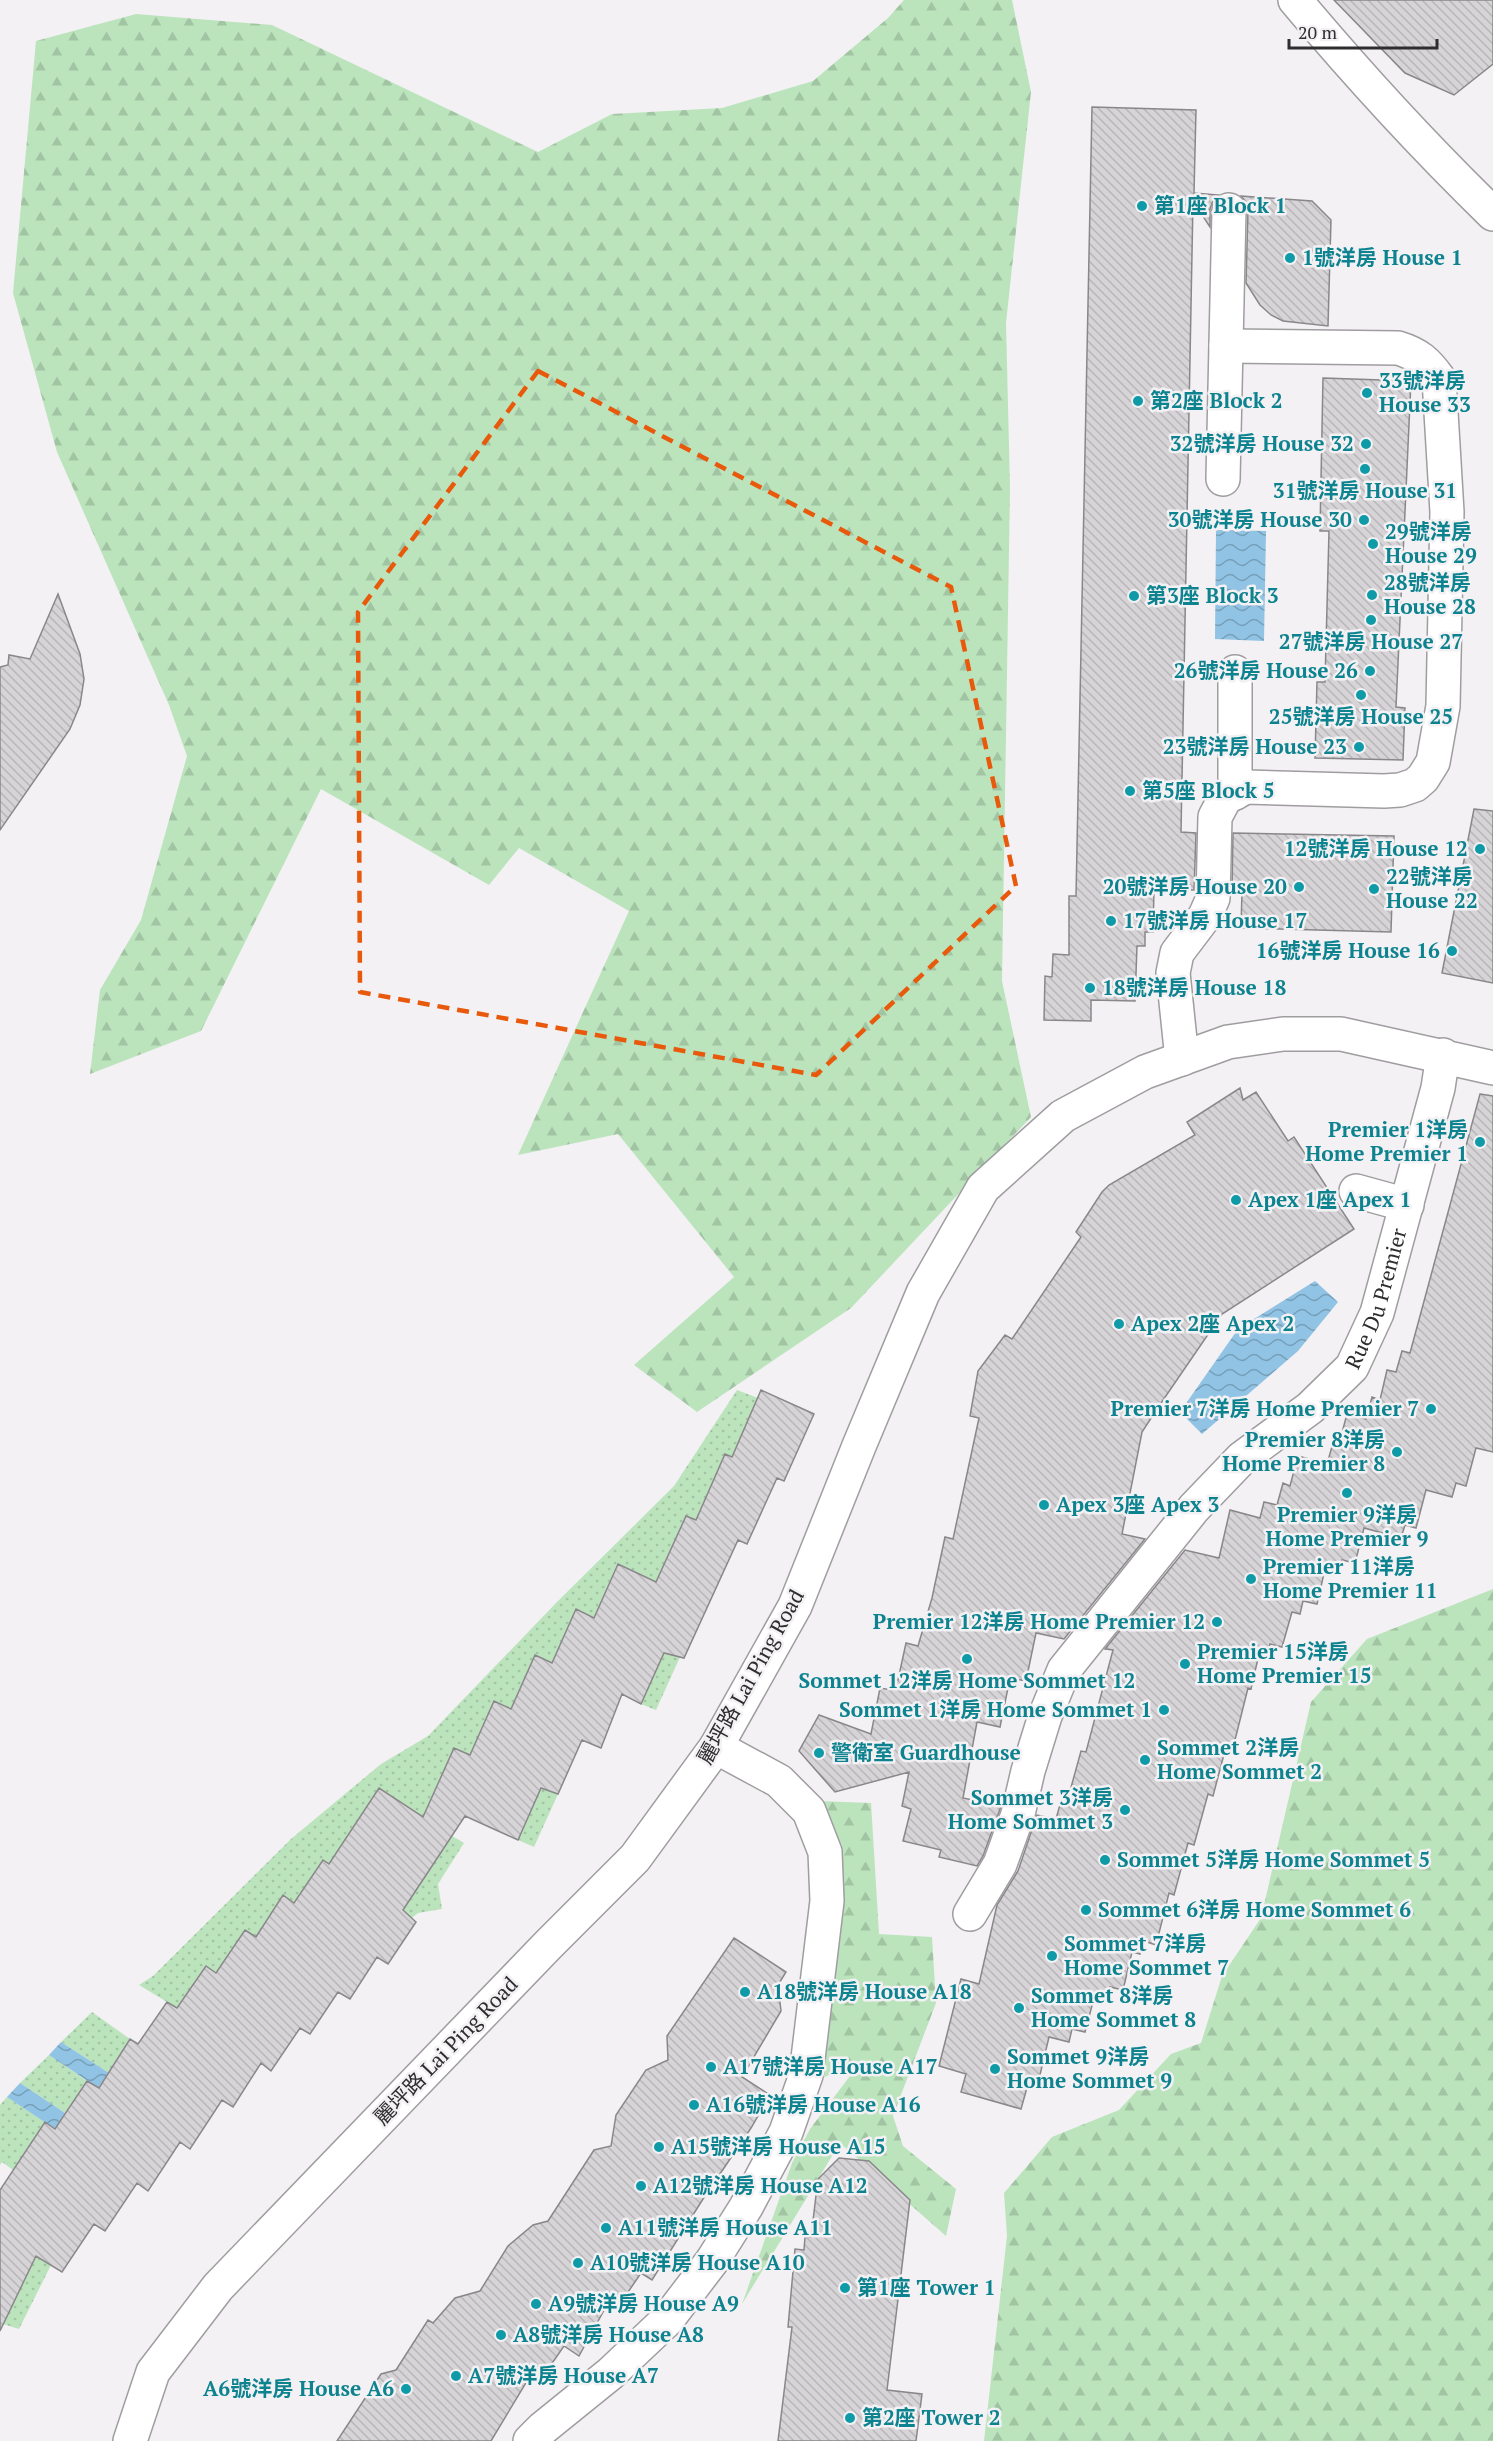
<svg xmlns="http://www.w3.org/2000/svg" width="1493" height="2441" viewBox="0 0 1493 2441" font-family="'PT Serif','Noto Sans TC',serif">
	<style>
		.green { fill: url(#green-dots) }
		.forest { fill: url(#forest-firs) }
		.water { fill: url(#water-waves) }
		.building { fill: url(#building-back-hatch); stroke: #89878a; stroke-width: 1.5 }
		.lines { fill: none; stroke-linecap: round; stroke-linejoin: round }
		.minor-casing { stroke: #a09da0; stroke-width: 36 }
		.minor { stroke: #fff; stroke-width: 33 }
		.marked { fill: none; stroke: #e8590c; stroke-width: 4.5; stroke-dasharray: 12 8; stroke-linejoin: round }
		.culture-dot { fill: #0f9aa8; stroke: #f3f1f4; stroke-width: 2 }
		.labels { text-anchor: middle; stroke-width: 5; stroke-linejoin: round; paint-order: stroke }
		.culture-label { font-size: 21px; font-weight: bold; fill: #0d838f; stroke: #f3f1f4; text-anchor: start }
		.street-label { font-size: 21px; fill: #2e2d2f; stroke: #f3f1f4 }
	</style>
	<defs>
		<pattern id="green-dots" width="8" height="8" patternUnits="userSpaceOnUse" patternTransform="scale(1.5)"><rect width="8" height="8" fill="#bbe4bd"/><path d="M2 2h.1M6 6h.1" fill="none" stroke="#a1c4a3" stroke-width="1.8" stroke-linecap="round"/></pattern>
		<pattern id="forest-firs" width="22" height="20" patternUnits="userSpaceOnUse" patternTransform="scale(1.5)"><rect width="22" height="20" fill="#bbe4bd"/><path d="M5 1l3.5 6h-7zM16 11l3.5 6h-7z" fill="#a1c4a3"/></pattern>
		<pattern id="water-waves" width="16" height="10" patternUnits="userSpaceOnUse" patternTransform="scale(1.5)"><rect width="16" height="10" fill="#90c3e4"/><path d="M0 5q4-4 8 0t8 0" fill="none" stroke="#769fb9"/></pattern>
		<pattern id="building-back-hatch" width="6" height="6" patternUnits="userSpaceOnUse" patternTransform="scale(1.5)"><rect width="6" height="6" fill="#d6d4d7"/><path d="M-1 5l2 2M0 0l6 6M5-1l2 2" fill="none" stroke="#b8b6b9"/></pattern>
	</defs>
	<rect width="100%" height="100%" fill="#f3f1f4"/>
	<!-- green -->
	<path class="green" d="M737,1390L758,1398L732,1457L725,1454L696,1520L686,1516L656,1582L617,1564L594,1618L576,1609L552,1663L535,1655L511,1709L494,1701L470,1755L454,1748L425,1818L379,1789L335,1855L452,1836L464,1843L438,1884L442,1909L418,1913L412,1918L323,1860L294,1903L283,1896L256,1937L245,1930L216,1973L206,1966L177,2008L139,1985L153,1976L291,1839L381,1764L428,1736L557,1602L674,1486Z
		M666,1650L680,1657L656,1710L641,1704Z
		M541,1788L558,1794L534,1847L518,1840Z
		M92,2012L130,2039L109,2073L61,2042Z
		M49,2055L87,2081L65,2113L20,2083Z
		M7,2097L45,2122L13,2170L2,2162L0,2165V2105Z
		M5,2235L51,2265L19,2329L3,2324L33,2263L0,2246Z"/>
	<!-- forest -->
	<path class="forest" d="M904,0H1012L1031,92L1006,323L1010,488L1002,981L1031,1117L851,1308L697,1412L634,1365L734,1277L618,1134L518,1155L629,911L519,848L489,885L321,789L201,1031L90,1074L100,990L141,920L187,756L169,705L57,452L13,293L36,41L136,14L272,25L538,152L612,114L722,108L813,81L888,18Z
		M1493,1589V2441H984L1007,2236L1004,2193L1052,2137L1119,2110L1171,2054L1201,2043L1222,1976L1261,1918L1311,1702L1367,1639Z
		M818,1801L871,1803L879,1934L932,1937L936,2003L893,2116L903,2146L956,2189L946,2236L840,2143L742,2304L792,2163L810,2129L862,2060L818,2080L842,1845Z"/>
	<!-- water -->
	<path class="water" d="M1216,530L1266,531L1264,641L1215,639Z
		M1315,1281L1338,1302L1298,1351L1202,1434L1180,1412L1238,1329Z
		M61,2042L109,2073L98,2088L49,2055Z
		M20,2083L65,2113L55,2129L7,2097Z"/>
	<!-- building -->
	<path class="building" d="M1334,0H1493V64L1454,95L1405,73Z
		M1092,107L1196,110L1194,193L1219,195L1213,201L1210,209V227L1193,201L1181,832L1196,833L1194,890L1154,889L1153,932H1145V946H1137L1135,1001L1091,1000V1021L1044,1020L1045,976L1052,977L1053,954L1069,955V896H1076Z
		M1241,196L1312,201L1331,220L1328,326L1283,321L1271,315L1260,305L1246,283L1248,210L1246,202Z
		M1323,378L1411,381L1396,707L1405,708L1403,760L1315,758L1317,682H1325L1329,531H1320Z
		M58,594L80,654L84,679L80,705L70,729L0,830V667L8,665L9,655L30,659Z
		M1474,809L1493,811V983L1442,973Z
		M1233,833L1394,836L1391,932L1241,928L1242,891H1232Z
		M1240,1088L1243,1100L1256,1092L1288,1141L1294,1137L1354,1229L1222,1314L1159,1406L1142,1432L1122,1534L1145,1539L1064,1639L1036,1633L1026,1681L1010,1678L1000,1727L977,1722L963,1798L1001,1806L1000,1809L983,1856L977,1866L939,1857L941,1850L903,1841L911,1809L902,1806L909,1772L835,1792L799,1751L819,1715L871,1734L880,1688L892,1690L895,1679L898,1680L906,1643L918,1646L932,1598L945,1537L953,1539L979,1418L970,1416L978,1371L1005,1335L1012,1339L1081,1237L1076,1232L1102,1192L1109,1185L1195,1135L1187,1122Z
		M1480,1094L1493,1096V1452L1476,1448L1466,1486L1456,1483L1452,1497L1426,1490L1416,1528L1405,1525L1401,1538L1364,1528L1355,1563L1342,1560L1339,1572L1325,1569L1317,1604L1303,1601L1300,1614L1292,1612L1282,1647L1270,1644L1267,1656L1259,1654L1251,1689L1248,1688L1234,1744L1227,1743L1213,1796L1208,1794L1194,1845L1188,1843L1174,1895L1169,1893L1156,1945L1144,1941L1140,1954L1132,1952L1123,1990L1110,1987L1107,2001L1094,1998L1085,2032L1072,2029L1069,2042L1049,2037L1039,2079L1030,2077L1021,2109L961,2092L966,2074L939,2066L961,1979L979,1984L997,1905L1018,1871L1037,1815L1056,1819L1061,1801L1067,1802L1081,1751L1086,1752L1113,1650L1105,1649L1185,1550L1219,1558L1230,1510L1260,1518L1264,1502L1277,1505L1283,1483L1290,1486L1298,1456L1327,1464L1333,1443L1339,1444L1347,1414L1366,1419L1372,1397L1380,1400L1387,1370L1396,1372L1402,1351L1410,1353Z
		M761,1390L814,1414L784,1481L777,1478L747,1544L738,1540L684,1658L664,1653L641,1704L622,1694L601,1748L582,1740L558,1794L541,1788L518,1840L465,1816L403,1910L416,1922L388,1964L377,1957L350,1999L338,1992L310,2034L300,2028L271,2071L261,2063L233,2107L222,2100L190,2149L180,2142L148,2191L137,2183L105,2231L94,2224L62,2272L36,2256L0,2331V2190L45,2122L55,2129L87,2081L99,2088L130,2039L138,2044L167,2002L177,2008L206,1966L216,1973L245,1930L256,1937L283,1895L294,1903L323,1860L329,1864L379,1788L423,1817L454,1748L470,1755L494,1701L511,1709L535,1655L552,1663L576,1609L594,1618L618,1564L656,1582L686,1516L696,1520L725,1454L732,1457Z
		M734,1938L786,1972L778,1985L781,2011L742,2077L770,2095L751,2128L703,2199L652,2280L641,2273L624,2298L614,2292L579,2356L564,2346L546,2372L536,2366L491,2441H337L381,2374L396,2370L428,2320L433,2323L455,2298L480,2291L508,2246L533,2225L548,2221L594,2150L611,2146L616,2115L646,2070L668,2060L667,2036Z
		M839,2158L869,2161L910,2200L887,2390L922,2394L916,2441H778L792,2327H788L795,2249L804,2250L805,2237H811L818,2179Z"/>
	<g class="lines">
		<!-- minor casing -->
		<g class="minor-casing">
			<g id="minor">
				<path d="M1295,0C1358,75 1423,146 1493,214"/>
				<path d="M1223,479L1229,210"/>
				<path d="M1235,793V672"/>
				<path d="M1182,1059L1173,973L1177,953L1205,916L1213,898L1215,817L1225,798L1246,787L1384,791L1400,790L1415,785L1423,778L1433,762L1443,706L1447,512L1439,379C1427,362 1418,354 1398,348L1226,346"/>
				<path d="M1356,1191L1407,1205"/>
				<path id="s1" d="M970,1914L1000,1864L1018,1814L1028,1771L1045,1716L1064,1670L1194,1508L1242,1458L1310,1408L1352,1367L1377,1313L1438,1088L1443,1055"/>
				<path d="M130,2441L153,2372L218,2287L549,1944L635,1858L716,1747L795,1606L859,1446L923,1293L983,1188L1063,1116L1145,1072L1228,1042L1283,1034H1341L1493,1068"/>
				<path d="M530,2441L543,2428L611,2373L667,2320L712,2261L746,2207L786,2132L806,2075L827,1901L825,1852L809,1811L779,1781L716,1747"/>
			</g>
		</g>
		<!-- minor -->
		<use href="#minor" class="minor"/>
	</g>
	<!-- marked area -->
	<path class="marked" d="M538,371L951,587L1016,886L816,1075L360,992L358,612Z"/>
	<!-- markers -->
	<g class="culture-dot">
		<circle cx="1142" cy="206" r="6"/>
		<circle cx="1290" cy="258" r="6"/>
		<circle cx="1367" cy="393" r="6"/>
		<circle cx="1138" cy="401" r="6"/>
		<circle cx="1366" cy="444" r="6"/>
		<circle cx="1365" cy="469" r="6"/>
		<circle cx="1364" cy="520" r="6"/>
		<circle cx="1373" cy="544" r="6"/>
		<circle cx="1372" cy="595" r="6"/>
		<circle cx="1134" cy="596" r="6"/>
		<circle cx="1371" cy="620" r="6"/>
		<circle cx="1370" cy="671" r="6"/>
		<circle cx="1361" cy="695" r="6"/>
		<circle cx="1359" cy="747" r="6"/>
		<circle cx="1130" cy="791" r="6"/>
		<circle cx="1480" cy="849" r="6"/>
		<circle cx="1299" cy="887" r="6"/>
		<circle cx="1374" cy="889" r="6"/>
		<circle cx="1111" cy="921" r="6"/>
		<circle cx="1452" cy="951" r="6"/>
		<circle cx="1090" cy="988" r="6"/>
		<circle cx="1480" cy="1142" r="6"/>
		<circle cx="1236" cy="1200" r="6"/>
		<circle cx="1119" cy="1324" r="6"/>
		<circle cx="1431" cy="1409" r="6"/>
		<circle cx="1397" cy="1452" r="6"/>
		<circle cx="1347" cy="1493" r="6"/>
		<circle cx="1044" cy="1505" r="6"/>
		<circle cx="1251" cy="1579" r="6"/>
		<circle cx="1217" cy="1622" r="6"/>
		<circle cx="967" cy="1659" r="6"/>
		<circle cx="1185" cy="1664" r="6"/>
		<circle cx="1164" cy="1710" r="6"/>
		<circle cx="819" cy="1753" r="6"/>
		<circle cx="1145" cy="1760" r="6"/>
		<circle cx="1125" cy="1810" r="6"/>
		<circle cx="1105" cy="1860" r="6"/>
		<circle cx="1086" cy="1910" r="6"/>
		<circle cx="1052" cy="1956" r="6"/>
		<circle cx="745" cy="1992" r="6"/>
		<circle cx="1019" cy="2008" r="6"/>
		<circle cx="711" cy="2067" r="6"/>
		<circle cx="995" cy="2069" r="6"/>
		<circle cx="694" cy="2105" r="6"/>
		<circle cx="659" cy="2147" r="6"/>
		<circle cx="641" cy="2186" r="6"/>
		<circle cx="606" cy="2228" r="6"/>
		<circle cx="578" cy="2263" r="6"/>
		<circle cx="845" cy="2288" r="6"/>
		<circle cx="536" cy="2304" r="6"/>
		<circle cx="501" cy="2335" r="6"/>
		<circle cx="456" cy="2376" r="6"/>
		<circle cx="406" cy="2389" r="6"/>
		<circle cx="850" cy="2418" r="6"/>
	</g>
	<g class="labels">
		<!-- culture labels -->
		<g class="culture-label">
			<text x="1154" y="213">第1座 Block 1</text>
			<text x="1302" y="265">1號洋房 House 1</text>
			<text x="1379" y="388">33號洋房<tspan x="1379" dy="24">House 33</tspan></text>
			<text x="1150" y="408">第2座 Block 2</text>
			<text x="1354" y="451" text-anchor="end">32號洋房 House 32</text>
			<text x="1365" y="498" text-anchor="middle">31號洋房 House 31</text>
			<text x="1352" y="527" text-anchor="end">30號洋房 House 30</text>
			<text x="1385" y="539">29號洋房<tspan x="1385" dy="24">House 29</tspan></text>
			<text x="1384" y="590">28號洋房<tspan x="1384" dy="24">House 28</tspan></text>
			<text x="1146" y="603">第3座 Block 3</text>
			<text x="1371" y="649" text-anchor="middle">27號洋房 House 27</text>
			<text x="1358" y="678" text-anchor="end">26號洋房 House 26</text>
			<text x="1361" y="724" text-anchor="middle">25號洋房 House 25</text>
			<text x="1347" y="754" text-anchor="end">23號洋房 House 23</text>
			<text x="1142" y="798">第5座 Block 5</text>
			<text x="1468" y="856" text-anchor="end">12號洋房 House 12</text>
			<text x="1386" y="884">22號洋房<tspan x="1386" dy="24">House 22</tspan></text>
			<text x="1287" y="894" text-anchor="end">20號洋房 House 20</text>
			<text x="1123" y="928">17號洋房 House 17</text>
			<text x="1440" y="958" text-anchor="end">16號洋房 House 16</text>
			<text x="1102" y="995">18號洋房 House 18</text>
			<text x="1468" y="1137" text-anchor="end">Premier 1洋房<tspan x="1468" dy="24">Home Premier 1</tspan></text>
			<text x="1248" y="1207">Apex 1座 Apex 1</text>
			<text x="1131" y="1331">Apex 2座 Apex 2</text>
			<text x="1419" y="1416" text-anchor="end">Premier 7洋房 Home Premier 7</text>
			<text x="1385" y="1447" text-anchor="end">Premier 8洋房<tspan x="1385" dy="24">Home Premier 8</tspan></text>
			<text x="1056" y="1512">Apex 3座 Apex 3</text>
			<text x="1347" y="1522" text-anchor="middle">Premier 9洋房<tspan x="1347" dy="24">Home Premier 9</tspan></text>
			<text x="1263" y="1574">Premier 11洋房<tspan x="1263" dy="24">Home Premier 11</tspan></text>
			<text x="1205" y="1629" text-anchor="end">Premier 12洋房 Home Premier 12</text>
			<text x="1197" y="1659">Premier 15洋房<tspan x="1197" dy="24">Home Premier 15</tspan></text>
			<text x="967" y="1688" text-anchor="middle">Sommet 12洋房 Home Sommet 12</text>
			<text x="1152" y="1717" text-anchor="end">Sommet 1洋房 Home Sommet 1</text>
			<text x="1157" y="1755">Sommet 2洋房<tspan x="1157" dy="24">Home Sommet 2</tspan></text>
			<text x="831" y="1760">警衛室 Guardhouse</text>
			<text x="1113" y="1805" text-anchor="end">Sommet 3洋房<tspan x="1113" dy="24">Home Sommet 3</tspan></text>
			<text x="1117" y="1867">Sommet 5洋房 Home Sommet 5</text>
			<text x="1098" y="1917">Sommet 6洋房 Home Sommet 6</text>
			<text x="1064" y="1951">Sommet 7洋房<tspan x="1064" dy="24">Home Sommet 7</tspan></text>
			<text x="757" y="1999">A18號洋房 House A18</text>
			<text x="1031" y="2003">Sommet 8洋房<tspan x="1031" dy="24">Home Sommet 8</tspan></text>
			<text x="1007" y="2064">Sommet 9洋房<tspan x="1007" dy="24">Home Sommet 9</tspan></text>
			<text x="723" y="2074">A17號洋房 House A17</text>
			<text x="706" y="2112">A16號洋房 House A16</text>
			<text x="671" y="2154">A15號洋房 House A15</text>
			<text x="653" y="2193">A12號洋房 House A12</text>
			<text x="618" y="2235">A11號洋房 House A11</text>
			<text x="590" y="2270">A10號洋房 House A10</text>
			<text x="857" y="2295">第1座 Tower 1</text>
			<text x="548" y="2311">A9號洋房 House A9</text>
			<text x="513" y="2342">A8號洋房 House A8</text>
			<text x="468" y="2383">A7號洋房 House A7</text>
			<text x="394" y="2396" text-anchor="end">A6號洋房 House A6</text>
			<text x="862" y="2425">第2座 Tower 2</text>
		</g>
		<!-- street labels -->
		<g class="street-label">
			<text dy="7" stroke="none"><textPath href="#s1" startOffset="756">Rue Du Premier</textPath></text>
			<text transform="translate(751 1677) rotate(-61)" y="7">麗坪路 Lai Ping Road</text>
			<text transform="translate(446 2051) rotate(-46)" y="7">麗坪路 Lai Ping Road</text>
		</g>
	</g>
	<!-- scale -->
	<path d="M1289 39v9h148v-9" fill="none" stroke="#2e2d2f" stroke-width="3"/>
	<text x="1298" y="39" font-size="18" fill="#2e2d2f" stroke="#f3f1f4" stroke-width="4.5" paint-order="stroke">20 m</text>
</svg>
